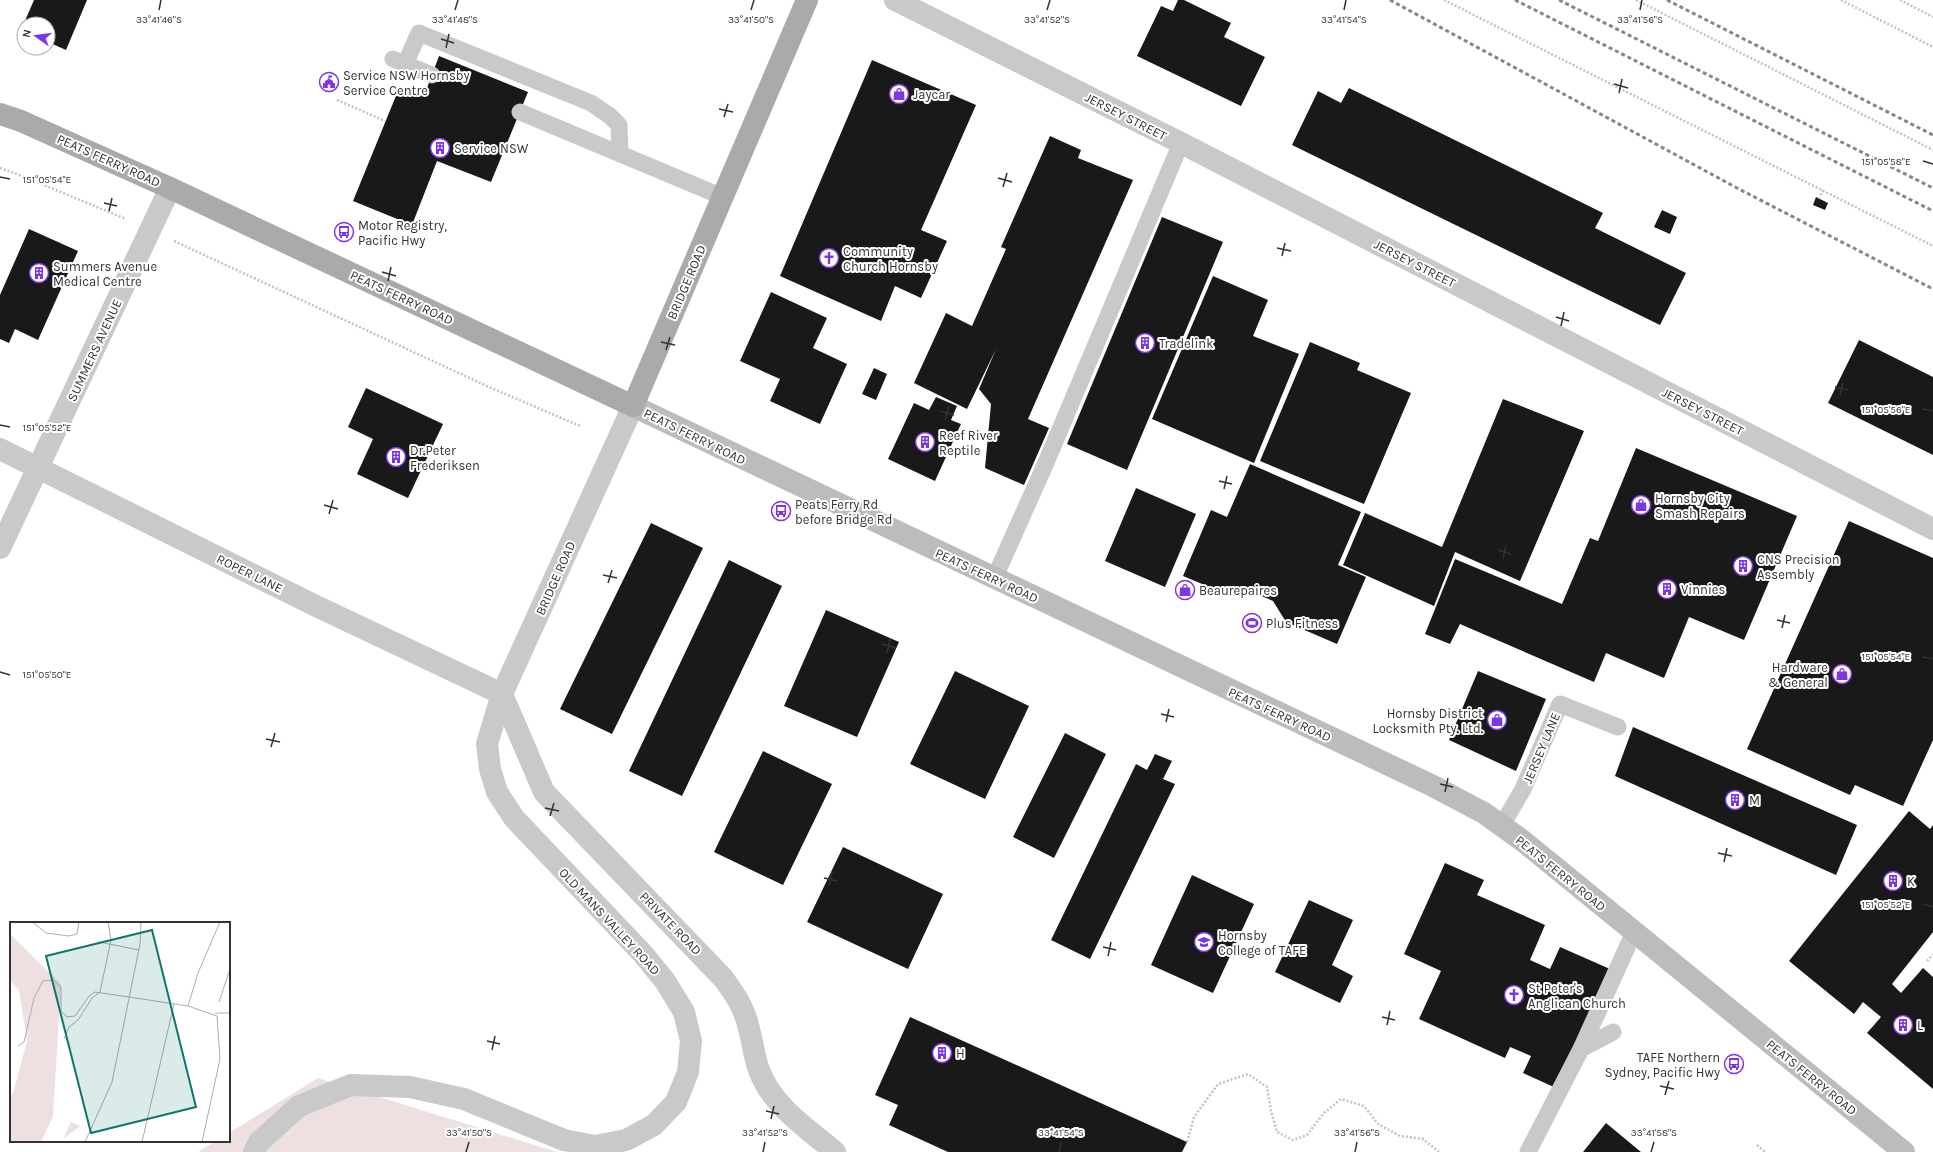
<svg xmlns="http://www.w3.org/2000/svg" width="1933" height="1152" viewBox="0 0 1933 1152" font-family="Karla,sans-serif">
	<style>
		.green { fill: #eee0e1 }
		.building { fill: #191919 }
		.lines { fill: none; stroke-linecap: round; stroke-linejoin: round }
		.path { stroke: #c2c2c2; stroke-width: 2.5; stroke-dasharray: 2 2; stroke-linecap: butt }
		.lane { stroke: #c9c9c9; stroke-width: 17 }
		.street { stroke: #c9c9c9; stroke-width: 22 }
		.secondary { stroke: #bcbcbc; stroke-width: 22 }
		.primary { stroke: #aaa; stroke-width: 22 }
		.rail { stroke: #878787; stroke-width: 3; stroke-dasharray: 4 3; stroke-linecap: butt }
		.ticks { fill: none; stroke: #323232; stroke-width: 1.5 }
		.labels { text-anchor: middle; stroke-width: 4; stroke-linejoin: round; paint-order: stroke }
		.poi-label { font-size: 13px; fill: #323232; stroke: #fff; text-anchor: start }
		.street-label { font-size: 13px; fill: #323232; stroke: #fff }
		.inset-road { fill: none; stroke: #adadad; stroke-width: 1 }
		.view { fill: #0f766e; fill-opacity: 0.15; stroke: #0f766e; stroke-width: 2 }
		.inset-edge { fill: none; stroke: #323232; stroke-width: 2 }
		.ticks-label { font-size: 10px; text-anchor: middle; fill: #323232; stroke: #fff; stroke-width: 4; stroke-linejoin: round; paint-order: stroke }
	</style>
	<rect width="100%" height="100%" fill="#fff"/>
	<!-- green -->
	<path class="green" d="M318,1078L557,1152H198L216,1141H229V1133Z"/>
	<!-- building -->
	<path class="building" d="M34,0H87L66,50L48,42V24H24V32L21,30Z
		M1178,0H1184L1231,23L1224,37L1265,57L1241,106L1137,56L1161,6L1173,11Z
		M439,56L528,92L491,182L437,161L412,225L353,201L400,86L424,96Z
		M872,60L976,105L921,230L947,241L921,298L895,286L881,321L780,276Z
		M1349,88L1603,213L1595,228L1686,273L1660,325L1292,145L1318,91L1341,103Z
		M1050,136L1081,150L1078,158L1133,180L1028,419L1049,428L1024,485L985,468L991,404L979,389L996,349L967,409L914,383L946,313L972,326L1006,249L1001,247Z
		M1816,197L1828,203L1825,210L1813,205Z
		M1662,210L1677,217L1670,234L1654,227Z
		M1162,217L1223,242L1127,470L1067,444Z
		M29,229L78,251L38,340L15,329L9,343L0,339V295Z
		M1213,276L1268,300L1253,336L1299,354L1254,463L1152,419Z
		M771,292L827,318L813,348L847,364L820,424L770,401L780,379L740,361Z
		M1859,340L1933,377V455L1828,403Z
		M1310,342L1360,363L1357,370L1411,393L1364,504L1260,461Z
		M874,368L887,374L876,400L862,394Z
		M366,388L443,424L408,498L357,474L373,439L348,427Z
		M936,397L957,406L951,420L961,424L935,481L888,459L914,403L929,410Z
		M1503,399L1584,431L1520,581L1455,552L1434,606L1343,565L1365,513L1442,547Z
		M1636,448L1797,516L1744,640L1689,617L1664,678L1606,653L1594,682L1460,624L1450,644L1425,634L1455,559L1562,604L1590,538L1598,541Z
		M1250,464L1361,512L1338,565L1366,577L1337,644L1286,622L1273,601L1252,592L1231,596L1183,576L1211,510L1227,517Z
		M1136,488L1196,514L1165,587L1105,561Z
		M1849,521L1933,558V740L1903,806L1855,785L1850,795L1747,749Z
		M651,523L703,548L612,734L560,709Z
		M729,560L782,586L682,796L629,771Z
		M826,610L899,642L857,737L784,706Z
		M955,671L1029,706L985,799L910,764Z
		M1478,671L1546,699L1516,771L1449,740Z
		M1633,727L1857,825L1836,875L1615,776Z
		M1065,733L1106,754L1054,858L1013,837Z
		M763,751L832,784L783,885L714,852Z
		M1155,754L1172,761L1163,779L1175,784L1090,959L1051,940L1136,764L1147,770Z
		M1909,811L1930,829L1933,825V932L1892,984L1901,993L1923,968L1933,977V1089L1867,1033L1881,1017L1863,1002L1854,1014L1789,961Z
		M843,847L943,894L908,969L807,922Z
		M1445,863L1484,880L1477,895L1545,925L1530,960L1550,969L1560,947L1610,969L1556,1088L1523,1073L1531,1056L1510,1047L1505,1058L1419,1019L1441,971L1404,954Z
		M1192,875L1254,904L1213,993L1151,965Z
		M1309,900L1353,920L1332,965L1353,976L1340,1003L1275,972Z
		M910,1017L1187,1142L1182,1152H948L889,1125L898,1105L875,1095Z
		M1606,1123L1641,1152H1583Z"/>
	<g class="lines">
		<!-- path -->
		<path class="path" d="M1444,0L1933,246
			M1636,0L1933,150
			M1841,0L1933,47
			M1900,0L1933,17
			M337,100L385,121
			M0,168L22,176L126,219
			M1819,199L1823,190
			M174,241L489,387L580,426
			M1927,961L1933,954
			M1187,1142L1194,1117L1218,1084L1248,1074L1267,1087L1271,1111L1277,1132L1293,1140L1307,1135L1324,1113L1341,1099L1364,1106L1378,1124L1400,1136L1423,1139L1439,1152
			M1757,1145L1765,1152"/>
		<!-- lane -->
		<path class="lane" d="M393,59L432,75
			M405,64L419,33L591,103L610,116L619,125L620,154
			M520,112L723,197
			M994,579L1045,465L1181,143
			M1502,825L1522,791L1560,704L1618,727
			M1581,1049L1613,1032
			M1528,1152L1581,1049L1634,932"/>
		<!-- street -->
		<path class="street" d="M895,0L1181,143L1933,529
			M0,449L314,605L502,694
			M0,548L170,188
			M502,694L544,792L723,978C735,994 745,1009 749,1029C753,1043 754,1057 759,1070C772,1106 807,1128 835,1152
			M254,1152L259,1142L299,1106L351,1085L410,1087L464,1099L564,1140L595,1146L626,1140L654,1125L676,1102L688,1072L691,1041L684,1012L665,981L643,954L514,818L497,792L490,769L487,744L502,694L633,406"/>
		<!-- secondary -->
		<path class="secondary" d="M633,406L1431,785L1484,813L1523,841L1904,1152"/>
		<!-- primary -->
		<path class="primary" d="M0,114L21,121L170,188L633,406L807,0"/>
		<!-- rail -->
		<path class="rail" d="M1390,0L1737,188L1933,289
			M1515,0L1933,211
			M1559,0L1933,188
			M1667,0L1933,135"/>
	</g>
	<!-- ticks -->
	<path class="ticks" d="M159,10L161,0M455,10L458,0M751,10L754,0M1047,10L1050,0M1344,10L1346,0M1640,10L1642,0M441,39L454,43M446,48L449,34M1614,84L1628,88M1619,93L1622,79M719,109L733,112M724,117L728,104M1923,161L1933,164M0,177L10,179M998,178L1012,182M1003,187L1007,173M104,203L117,206M109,211L112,198M1277,248L1291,251M1282,256L1285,243M382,272L396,276M388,281L391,267M1556,317L1569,321M1561,326L1564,312M661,342L675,345M666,350L670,337M1835,387L1848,390M1840,395L1843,382M1923,409L1933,411M940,411L954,415M945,420L949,406M0,425L10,427M1219,481L1232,484M1224,489L1227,476M324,505L338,509M329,514L333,500M1498,550L1511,554M1503,559L1506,545M603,575L617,578M608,583L612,570M1777,620L1790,623M1782,628L1785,615M882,644L896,648M887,653L890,639M1923,657L1933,659M0,672L10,675M1161,714L1174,717M1166,722L1169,709M266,739L280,742M271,747L275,733M1440,784L1453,787M1445,792L1448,778M545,808L559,811M550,816L554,803M1718,853L1732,856M1724,862L1727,848M824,878L837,881M829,886L832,872M1923,904L1933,907M1103,947L1116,950M1108,956L1111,942M1382,1017L1395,1020M1387,1025L1390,1011M487,1041L500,1044M492,1050L495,1036M1660,1086L1674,1089M1665,1095L1669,1081M766,1111L779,1114M771,1119L774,1106M466,1152L469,1142M763,1152L765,1142M1059,1152L1061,1142M1355,1152L1357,1142M1651,1152L1654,1142"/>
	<!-- icons -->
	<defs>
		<g id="civic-ring" transform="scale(1)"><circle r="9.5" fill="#fff" stroke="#7c35e8" stroke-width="1.5"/><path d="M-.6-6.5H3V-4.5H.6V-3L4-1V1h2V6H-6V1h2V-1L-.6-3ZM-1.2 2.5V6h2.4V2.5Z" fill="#7c35e8"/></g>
		<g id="shop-ring" transform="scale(1)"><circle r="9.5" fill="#fff" stroke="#7c35e8" stroke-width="1.5"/><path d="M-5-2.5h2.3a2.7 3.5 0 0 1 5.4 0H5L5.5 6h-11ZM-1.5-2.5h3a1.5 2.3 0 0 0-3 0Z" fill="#7c35e8"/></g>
		<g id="building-ring" transform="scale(1)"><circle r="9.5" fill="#fff" stroke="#7c35e8" stroke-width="1.5"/><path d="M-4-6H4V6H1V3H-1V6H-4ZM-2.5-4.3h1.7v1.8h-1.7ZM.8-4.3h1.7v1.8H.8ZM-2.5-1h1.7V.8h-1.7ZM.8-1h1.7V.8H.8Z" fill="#7c35e8"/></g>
		<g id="bus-ring" transform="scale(1)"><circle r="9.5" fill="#fff" stroke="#7c35e8" stroke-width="1.5"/><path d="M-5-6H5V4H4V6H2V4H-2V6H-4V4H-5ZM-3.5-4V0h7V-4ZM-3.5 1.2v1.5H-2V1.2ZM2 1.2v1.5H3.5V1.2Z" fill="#7c35e8"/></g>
		<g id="church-ring" transform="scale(1)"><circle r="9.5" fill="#fff" stroke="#7c35e8" stroke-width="1.5"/><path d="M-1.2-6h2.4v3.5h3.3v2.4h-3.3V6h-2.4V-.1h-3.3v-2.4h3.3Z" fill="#7c35e8"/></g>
		<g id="stadium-ring" transform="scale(1)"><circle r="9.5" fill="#fff" stroke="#7c35e8" stroke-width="1.5"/><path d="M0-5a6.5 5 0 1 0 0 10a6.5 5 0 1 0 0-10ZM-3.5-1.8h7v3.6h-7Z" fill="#7c35e8"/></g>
		<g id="university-ring" transform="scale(1)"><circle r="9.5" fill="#fff" stroke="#7c35e8" stroke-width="1.5"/><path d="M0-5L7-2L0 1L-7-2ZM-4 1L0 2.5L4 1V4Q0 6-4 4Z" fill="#7c35e8"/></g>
	</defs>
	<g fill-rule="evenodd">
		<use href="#civic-ring" x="329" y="82"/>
		<use href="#shop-ring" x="899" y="94"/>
		<use href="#building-ring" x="440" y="148"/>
		<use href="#bus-ring" x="344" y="232"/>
		<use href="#church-ring" x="829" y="258"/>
		<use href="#building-ring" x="39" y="273"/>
		<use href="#building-ring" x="1145" y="343"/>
		<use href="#building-ring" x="925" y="442"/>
		<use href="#building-ring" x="396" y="457"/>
		<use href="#shop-ring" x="1641" y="505"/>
		<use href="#bus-ring" x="781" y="511"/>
		<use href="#building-ring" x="1743" y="566"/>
		<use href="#building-ring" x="1667" y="589"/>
		<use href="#shop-ring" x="1185" y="590"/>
		<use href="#stadium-ring" x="1252" y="623"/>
		<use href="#shop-ring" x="1842" y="674"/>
		<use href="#shop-ring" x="1497" y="720"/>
		<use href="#building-ring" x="1735" y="800"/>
		<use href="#building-ring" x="1893" y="881"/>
		<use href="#university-ring" x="1204" y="942"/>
		<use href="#church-ring" x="1514" y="995"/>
		<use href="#building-ring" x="1903" y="1025"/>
		<use href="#building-ring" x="942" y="1053"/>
		<use href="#bus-ring" x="1734" y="1064"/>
	</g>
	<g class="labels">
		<!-- poi labels -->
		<g class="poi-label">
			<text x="343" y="80">Service NSW Hornsby<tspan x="343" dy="15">Service Centre</tspan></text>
			<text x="913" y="99">Jaycar</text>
			<text x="454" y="153">Service NSW</text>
			<text x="358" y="230">Motor Registry,<tspan x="358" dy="15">Pacific Hwy</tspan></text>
			<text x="843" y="256">Community<tspan x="843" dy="15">Church Hornsby</tspan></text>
			<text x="53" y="271">Summers Avenue<tspan x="53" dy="15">Medical Centre</tspan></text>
			<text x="1159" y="348">Tradelink</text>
			<text x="939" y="440">Reef River<tspan x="939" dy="15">Reptile</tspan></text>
			<text x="410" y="455">Dr.Peter<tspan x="410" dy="15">Frederiksen</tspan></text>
			<text x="1655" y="503">Hornsby City<tspan x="1655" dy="15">Smash Repairs</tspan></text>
			<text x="795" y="509">Peats Ferry Rd<tspan x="795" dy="15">before Bridge Rd</tspan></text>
			<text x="1757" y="564">CNS Precision<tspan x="1757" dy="15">Assembly</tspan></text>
			<text x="1681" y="594">Vinnies</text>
			<text x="1199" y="595">Beaurepaires</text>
			<text x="1266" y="628">Plus Fitness</text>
			<text x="1828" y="672" text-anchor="end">Hardware<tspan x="1828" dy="15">&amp; General</tspan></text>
			<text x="1483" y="718" text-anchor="end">Hornsby District<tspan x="1483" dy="15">Locksmith Pty. Ltd.</tspan></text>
			<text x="1749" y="805">M</text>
			<text x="1907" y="886">K</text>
			<text x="1218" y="940">Hornsby<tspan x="1218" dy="15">College of TAFE</tspan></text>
			<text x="1528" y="993">St Peter's<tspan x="1528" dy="15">Anglican Church</tspan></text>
			<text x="1917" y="1030">L</text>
			<text x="956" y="1058">H</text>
			<text x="1720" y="1062" text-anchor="end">TAFE Northern<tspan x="1720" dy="15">Sydney, Pacific Hwy</tspan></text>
		</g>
		<!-- street labels -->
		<g class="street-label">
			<text transform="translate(1126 116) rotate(27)" y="5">JERSEY STREET</text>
			<text transform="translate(109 160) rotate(24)" y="5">PEATS FERRY ROAD</text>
			<text transform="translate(1415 263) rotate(27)" y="5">JERSEY STREET</text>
			<text transform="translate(686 282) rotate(-67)" y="5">BRIDGE ROAD</text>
			<text transform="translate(402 297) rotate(25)" y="5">PEATS FERRY ROAD</text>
			<text transform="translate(94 350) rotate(-65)" y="5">SUMMERS AVENUE</text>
			<text transform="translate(1703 411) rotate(27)" y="5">JERSEY STREET</text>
			<text transform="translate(695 436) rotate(26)" y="5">PEATS FERRY ROAD</text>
			<text transform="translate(250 573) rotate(26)" y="5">ROPER LANE</text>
			<text transform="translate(987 575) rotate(25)" y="5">PEATS FERRY ROAD</text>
			<text transform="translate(555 578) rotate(-66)" y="5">BRIDGE ROAD</text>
			<text transform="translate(1280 714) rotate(25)" y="5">PEATS FERRY ROAD</text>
			<text transform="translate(1541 748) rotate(-67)" y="5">JERSEY LANE</text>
			<text transform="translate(1561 873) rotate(39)" y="5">PEATS FERRY ROAD</text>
			<text transform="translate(610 921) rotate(47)" y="5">OLD MANS VALLEY ROAD</text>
			<text transform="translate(671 923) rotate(46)" y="5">PRIVATE ROAD</text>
			<text transform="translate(1812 1077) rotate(39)" y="5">PEATS FERRY ROAD</text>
		</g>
	</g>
	<!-- overview -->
	<g transform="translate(10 922)">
		<rect width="220" height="220" fill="#fff"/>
		<path d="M0,12L51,62L43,195L31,220H0V175L3,171L17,119L9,68L0,59ZM61,200L70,204L53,217Z" fill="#eee0e1"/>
		<path class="inset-road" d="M22,0L36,11L59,14L67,12L69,0M89,20L129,28M90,70L101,18L98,0M119,75L178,84L207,94L210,137L192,220M209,80L220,47M178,84L188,51L210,0M205,91H220M54,117L59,105L68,98L82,76L90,70M8,124L14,120L24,76L33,59L43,58L51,65V89L57,95L65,94L79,74L85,70L119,75M75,220L102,160L130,22L131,0M132,220L164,82"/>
		<path class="view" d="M142,8L186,185L81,211L36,34Z"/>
		<rect width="220" height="220" class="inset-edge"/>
	</g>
	<g class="ticks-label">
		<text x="159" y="23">33°41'46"S</text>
		<text x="455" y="23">33°41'48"S</text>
		<text x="751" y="23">33°41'50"S</text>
		<text x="1047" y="23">33°41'52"S</text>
		<text x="1344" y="23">33°41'54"S</text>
		<text x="1640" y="23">33°41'56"S</text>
		<text x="1886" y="165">151°05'58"E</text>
		<text x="47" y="183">151°05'54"E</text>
		<text x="1886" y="413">151°05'56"E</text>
		<text x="47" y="431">151°05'52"E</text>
		<text x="1886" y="660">151°05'54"E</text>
		<text x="47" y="678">151°05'50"E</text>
		<text x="1886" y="908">151°05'52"E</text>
		<text x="469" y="1136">33°41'50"S</text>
		<text x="765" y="1136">33°41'52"S</text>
		<text x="1061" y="1136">33°41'54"S</text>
		<text x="1357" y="1136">33°41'56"S</text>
		<text x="1654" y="1136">33°41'58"S</text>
	</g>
	<!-- north arrow -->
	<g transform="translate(36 36) rotate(284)"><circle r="19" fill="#ffffff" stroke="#adadad"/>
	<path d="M0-3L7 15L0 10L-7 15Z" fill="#7c35e8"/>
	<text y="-6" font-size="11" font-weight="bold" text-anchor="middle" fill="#323232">N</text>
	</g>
</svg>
